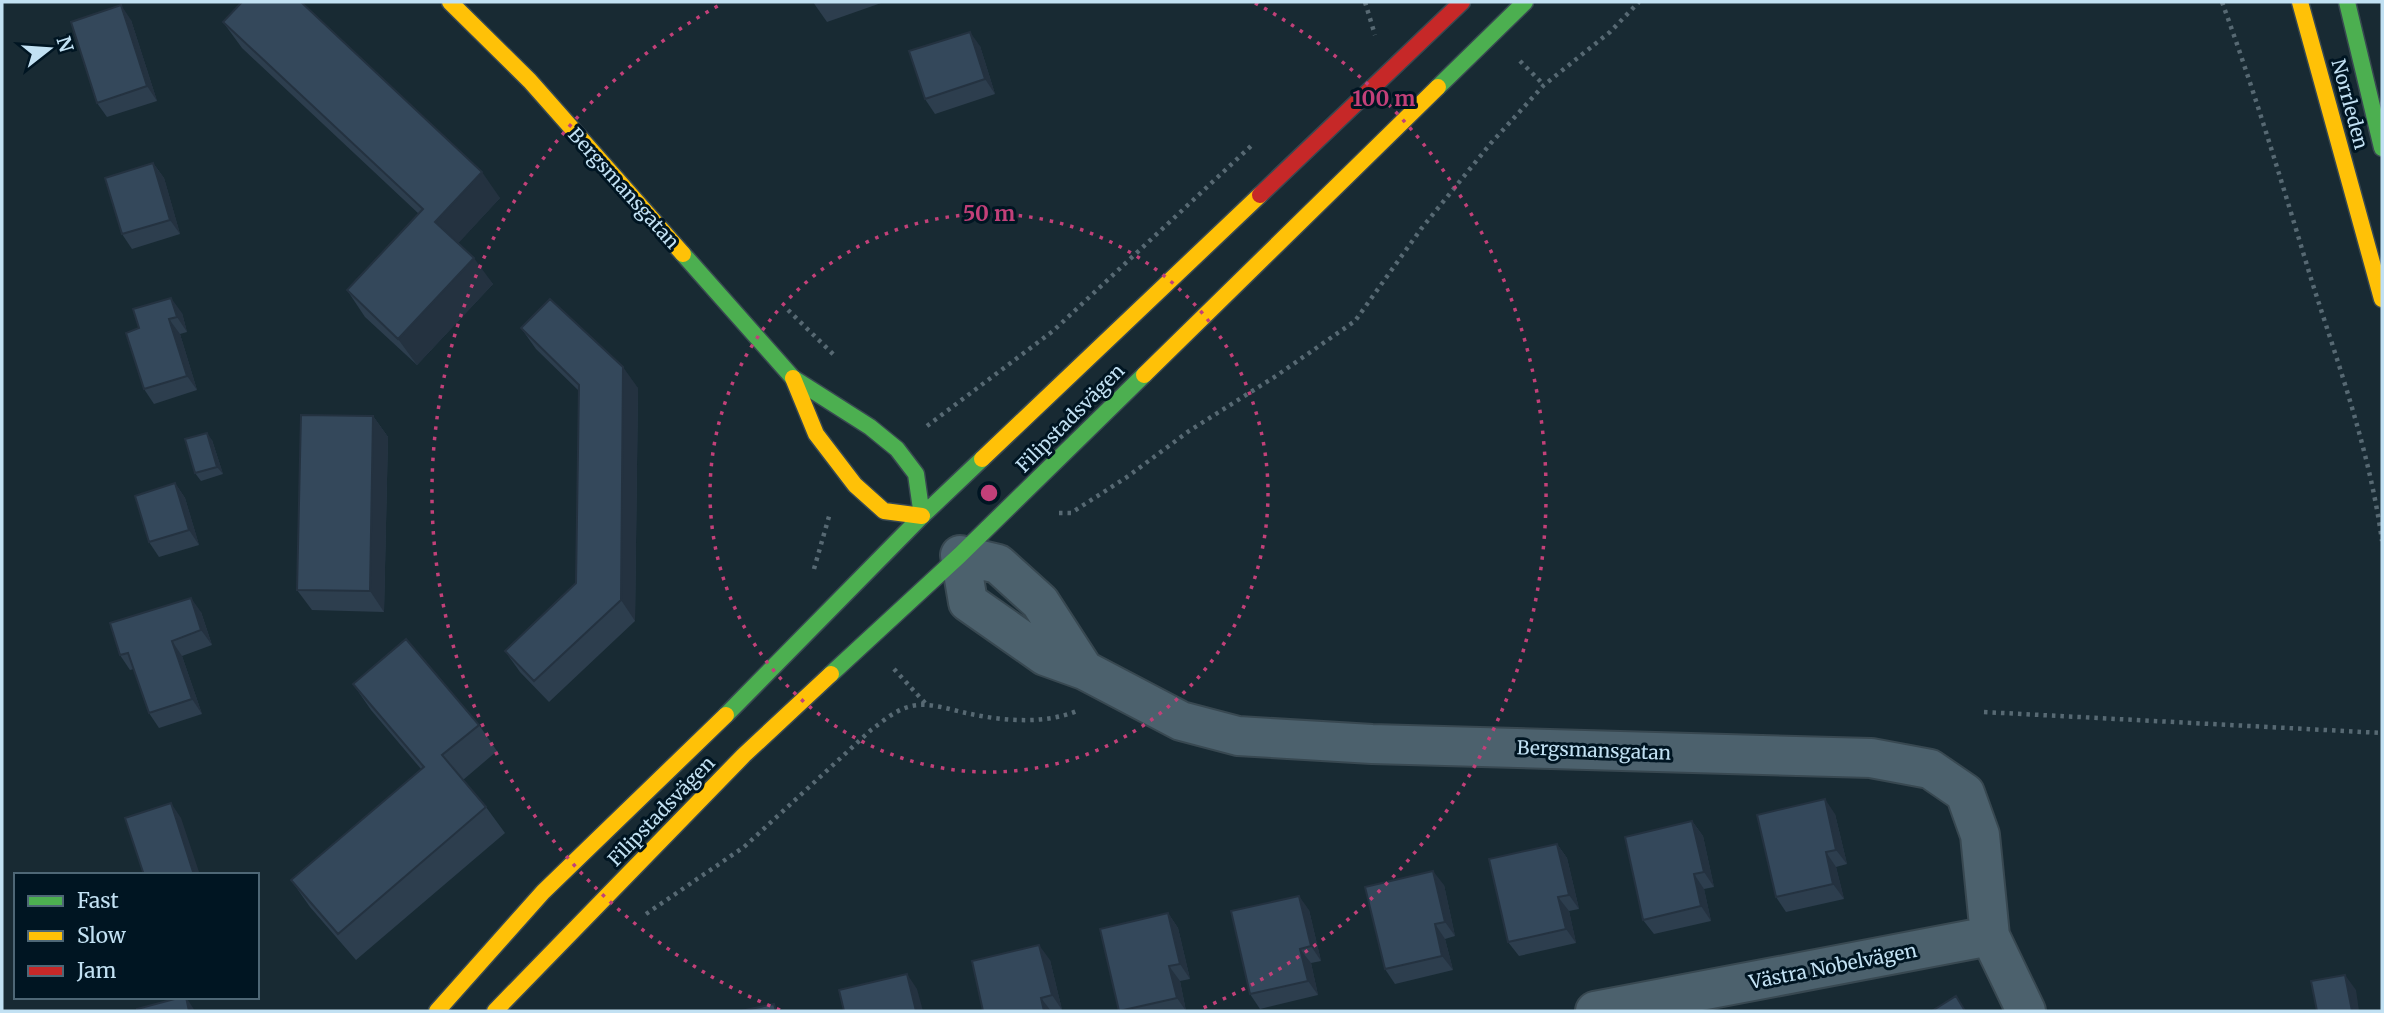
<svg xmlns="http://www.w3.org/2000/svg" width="2384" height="1013" viewBox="0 0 2384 1013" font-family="Merriweather,serif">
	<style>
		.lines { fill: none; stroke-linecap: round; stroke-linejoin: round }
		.street-casing { stroke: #384851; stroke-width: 42 }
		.fast-casing { stroke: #384851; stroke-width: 19 }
		.slow-casing { stroke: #384851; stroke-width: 19 }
		.jam-casing { stroke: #384851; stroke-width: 19 }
		.path { stroke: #576973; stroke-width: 4.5; stroke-dasharray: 3.5 5; stroke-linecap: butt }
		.street { stroke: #4c616d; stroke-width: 38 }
		.fast { stroke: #4caf50; stroke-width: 16 }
		.slow { stroke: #ffc107; stroke-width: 16 }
		.jam { stroke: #c62828; stroke-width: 16 }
		.wall { fill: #2d3e4e }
		.shaded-wall { fill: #243240 }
		.building { fill: #34485b; stroke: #243240; stroke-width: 2 }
		.ring { fill: none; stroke: #c24079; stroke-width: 3.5; stroke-dasharray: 3.5 7 }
		.labels { text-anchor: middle; stroke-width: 6; stroke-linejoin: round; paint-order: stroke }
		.street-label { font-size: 19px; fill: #c2e1f3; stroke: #001522 }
		.centre { fill: #c24079; stroke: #001522; stroke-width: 3.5 }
		.ring-label { font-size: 21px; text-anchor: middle; font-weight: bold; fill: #c24079; stroke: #001522; stroke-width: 6; stroke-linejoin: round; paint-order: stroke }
	</style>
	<rect width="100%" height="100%" fill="#182a33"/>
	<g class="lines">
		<!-- street casing -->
		<g class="street-casing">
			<path id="street" d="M1084,670L1040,602L998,564L960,555L968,602L1045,656L1084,670L1181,721L1238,736L1372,744L1871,758L1930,769L1965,793L1980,835L1990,936
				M1595,1011L1990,936L2026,1011"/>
		</g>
		<!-- fast casing -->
		<g class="fast-casing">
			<path id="fast" d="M2347,2L2382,148
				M1438,87L1525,2
				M683,254L793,378L870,427L897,449L916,474L922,516
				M831,674L960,555L1144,375
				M726,715L922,516L982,459"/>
		</g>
		<!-- slow casing -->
		<g class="slow-casing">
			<path id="slow" d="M450,2L530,81L683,254
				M2300,2L2382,299
				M1144,375L1438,87
				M793,378L816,434L855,485L884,511L922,516
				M982,459L1260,195
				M437,1011L543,892L726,715
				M495,1011L744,755L831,674"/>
		</g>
		<!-- jam casing -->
		<g class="jam-casing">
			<path id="jam" d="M1260,195L1462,2"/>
		</g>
		<!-- path -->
		<path class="path" d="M1365,2L1375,35
			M2222,2C2256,95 2284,190 2313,285C2340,369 2370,453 2382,541
			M1520,61L1544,85
			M788,310L834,355
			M927,426L1053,331L1251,146
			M1059,513H1071L1127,477L1189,431L1276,376L1355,321L1421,229L1491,143L1544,85L1610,32L1639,2
			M814,569L830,513
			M894,669L926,704
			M1984,712L2382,733
			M646,914L744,847L871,730C882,722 894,711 908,707C926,701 948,709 966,713C1002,721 1045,725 1079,710"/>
		<!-- street -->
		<use href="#street" class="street"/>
		<!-- fast -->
		<use href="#fast" class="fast"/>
		<!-- slow -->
		<use href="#slow" class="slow"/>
		<!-- jam -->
		<use href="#jam" class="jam"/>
	</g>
	<!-- wall -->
	<path class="wall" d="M813,2H884L827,22Z
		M131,20L157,101L107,117L97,103Z
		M223,22L500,198L458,243L493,284L417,365L365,317L347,290L419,214L242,48Z
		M980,46L995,94L935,114L925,99Z
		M153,163L164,178L180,234L132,249L122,234Z
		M182,313L187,332L180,334L197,390L154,404L144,389L126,333Z
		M521,328L638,388L635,621L549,702L520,672L505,651L576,583L579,391L536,349Z
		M373,416L388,437L384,612L312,610L297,590Z
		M212,440L223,474L201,481L195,473Z
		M175,483L185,498L199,545L159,557L149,542Z
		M201,612L212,645L182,656L202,714L159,728L149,713L134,669L130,670L120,655Z
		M353,684L479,725L497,751L463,780L486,807L505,833L356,960L310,907L291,880L421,769L371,710Z
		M1835,814L1847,864L1836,867L1844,899L1786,912L1776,897Z
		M1692,821L1703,836L1714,887L1704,889L1711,921L1654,934L1643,920Z
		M1557,844L1567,858L1579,909L1569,911L1576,943L1519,956L1508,942Z
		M1444,885L1455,936L1445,939L1453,970L1395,984L1385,969Z
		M1309,910L1321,961L1311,963L1318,995L1260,1009L1250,994Z
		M1168,913L1178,928L1190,979L1180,981L1186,1011H1119Z
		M1050,960L1062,1010L1057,1011H983Z"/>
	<!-- shaded-wall -->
	<path class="shaded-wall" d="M121,5L131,20L157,101L147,86Z
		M970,32L980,46L995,94L985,79Z
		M153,163L164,178L180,234L170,220Z
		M482,172L500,198L454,248L435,222Z
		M474,258L493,284L417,365L398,339Z
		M171,298L182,313L187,332L177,317Z
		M169,319L180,334L197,390L187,376Z
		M623,367L638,388L635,621L621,600Z
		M373,416L388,437L384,612L370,591Z
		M207,433L212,440L223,474L217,467Z
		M175,483L185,498L199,545L189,530Z
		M191,598L201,612L212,645L201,630Z
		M172,641L182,656L202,714L192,699Z
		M1825,799L1835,814L1847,864L1836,850Z
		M171,803L181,818L200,875H194Z
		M1692,821L1703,836L1714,887L1704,872Z
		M1557,844L1567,858L1579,909L1569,895Z
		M1826,852L1836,867L1844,899L1833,884Z
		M1433,871L1444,885L1455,936L1445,922Z
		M1694,874L1704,889L1711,921L1701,906Z
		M1299,896L1309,910L1321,961L1311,946Z
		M1558,897L1569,911L1576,943L1566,929Z
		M1168,913L1178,928L1190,979L1180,964Z
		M1435,924L1445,939L1453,970L1442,956Z
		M1039,945L1050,960L1062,1010L1052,995Z
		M1300,949L1311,963L1318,995L1308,981Z
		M1169,966L1180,981L1186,1011L1177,998Z
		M907,974L917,989L923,1011H916Z
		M2345,975L2356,990L2359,1011H2352Z
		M186,997L195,1011H189Z
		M1041,998L1051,1011H1044Z"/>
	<!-- building -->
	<path class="building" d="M242,2H301L482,172L435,222L474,258L398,339L347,290L423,209L223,22Z
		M121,5L147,86L97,103L71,22Z
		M970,32L985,79L925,99L909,51Z
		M153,163L170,220L122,234L105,178Z
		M171,298L177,317L169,319L187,376L144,389L126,333L139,328L133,309Z
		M550,299L623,367L621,600L534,681L505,651L576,583L579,385L521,328Z
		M301,415L373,416L370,591L297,590Z
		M207,433L217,467L195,473L185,439Z
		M175,483L189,530L149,542L135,496Z
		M191,598L201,630L172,641L192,699L149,713L128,653L120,655L110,623Z
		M406,639L479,725L442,755L486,807L338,934L291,880L424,767L353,684Z
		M1825,799L1836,850L1826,852L1833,884L1776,897L1757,815Z
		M171,803L194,875H144L125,818Z
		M1692,821L1704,872L1694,874L1701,906L1643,920L1625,837Z
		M1557,844L1569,895L1558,897L1566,929L1508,942L1489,859Z
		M1433,871L1445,922L1435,924L1442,956L1385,969L1365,887Z
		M1299,896L1311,946L1300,949L1308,981L1250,994L1231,911Z
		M1168,913L1180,964L1169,966L1177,998L1119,1011L1100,929Z
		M1039,945L1052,995L1041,998L1044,1011H983L972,961Z
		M907,974L916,1011H844L839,990Z
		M2345,975L2352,1011H2317L2311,981Z
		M1956,996L1965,1011H1932Z
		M182,997H186L189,1011H137V1009Z
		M774,1004L776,1011H741Z"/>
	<!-- distance rings -->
	<g class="ring">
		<circle cx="989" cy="493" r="279"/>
		<path d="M780 1010A558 558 0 0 1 723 3M1255 3A558 558 0 0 1 1198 1010"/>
	</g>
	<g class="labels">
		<!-- street labels -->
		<g class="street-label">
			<text transform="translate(2350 104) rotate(75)" y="7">Norrleden</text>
			<text transform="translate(624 188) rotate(48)" y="7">Bergsmansgatan</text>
			<text transform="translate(1070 418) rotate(-45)" y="7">Filipstadsvägen</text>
			<text transform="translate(1594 750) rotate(2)" y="7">Bergsmansgatan</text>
			<text transform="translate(661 811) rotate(-46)" y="7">Filipstadsvägen</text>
			<text transform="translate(1833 966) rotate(-11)" y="7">Västra Nobelvägen</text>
		</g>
	</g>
	<circle cx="989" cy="493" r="10" class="centre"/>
	<g class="ring-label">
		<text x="1384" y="106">100 m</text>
		<text x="989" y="221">50 m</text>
	</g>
	<!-- border -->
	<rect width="2384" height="1013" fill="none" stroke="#c2e1f3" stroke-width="7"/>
	<!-- legend -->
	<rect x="14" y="873" width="245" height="126" fill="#001522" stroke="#4e6776" stroke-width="2"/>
	<rect x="28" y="896" width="35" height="10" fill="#4caf50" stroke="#4e6776" stroke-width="2"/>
	<text x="77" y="908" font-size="21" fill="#c2e1f3">Fast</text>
	<rect x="28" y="931" width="35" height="10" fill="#ffc107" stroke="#4e6776" stroke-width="2"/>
	<text x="77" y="943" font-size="21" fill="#c2e1f3">Slow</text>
	<rect x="28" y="966" width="35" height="10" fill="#c62828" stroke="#4e6776" stroke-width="2"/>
	<text x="77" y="978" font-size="21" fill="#c2e1f3">Jam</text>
	<!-- north arrow -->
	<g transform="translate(49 49) rotate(73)" stroke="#001522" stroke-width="5" paint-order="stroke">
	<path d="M0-5L12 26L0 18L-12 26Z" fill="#c2e1f3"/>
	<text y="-10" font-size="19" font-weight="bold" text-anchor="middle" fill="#c2e1f3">N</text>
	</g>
</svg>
